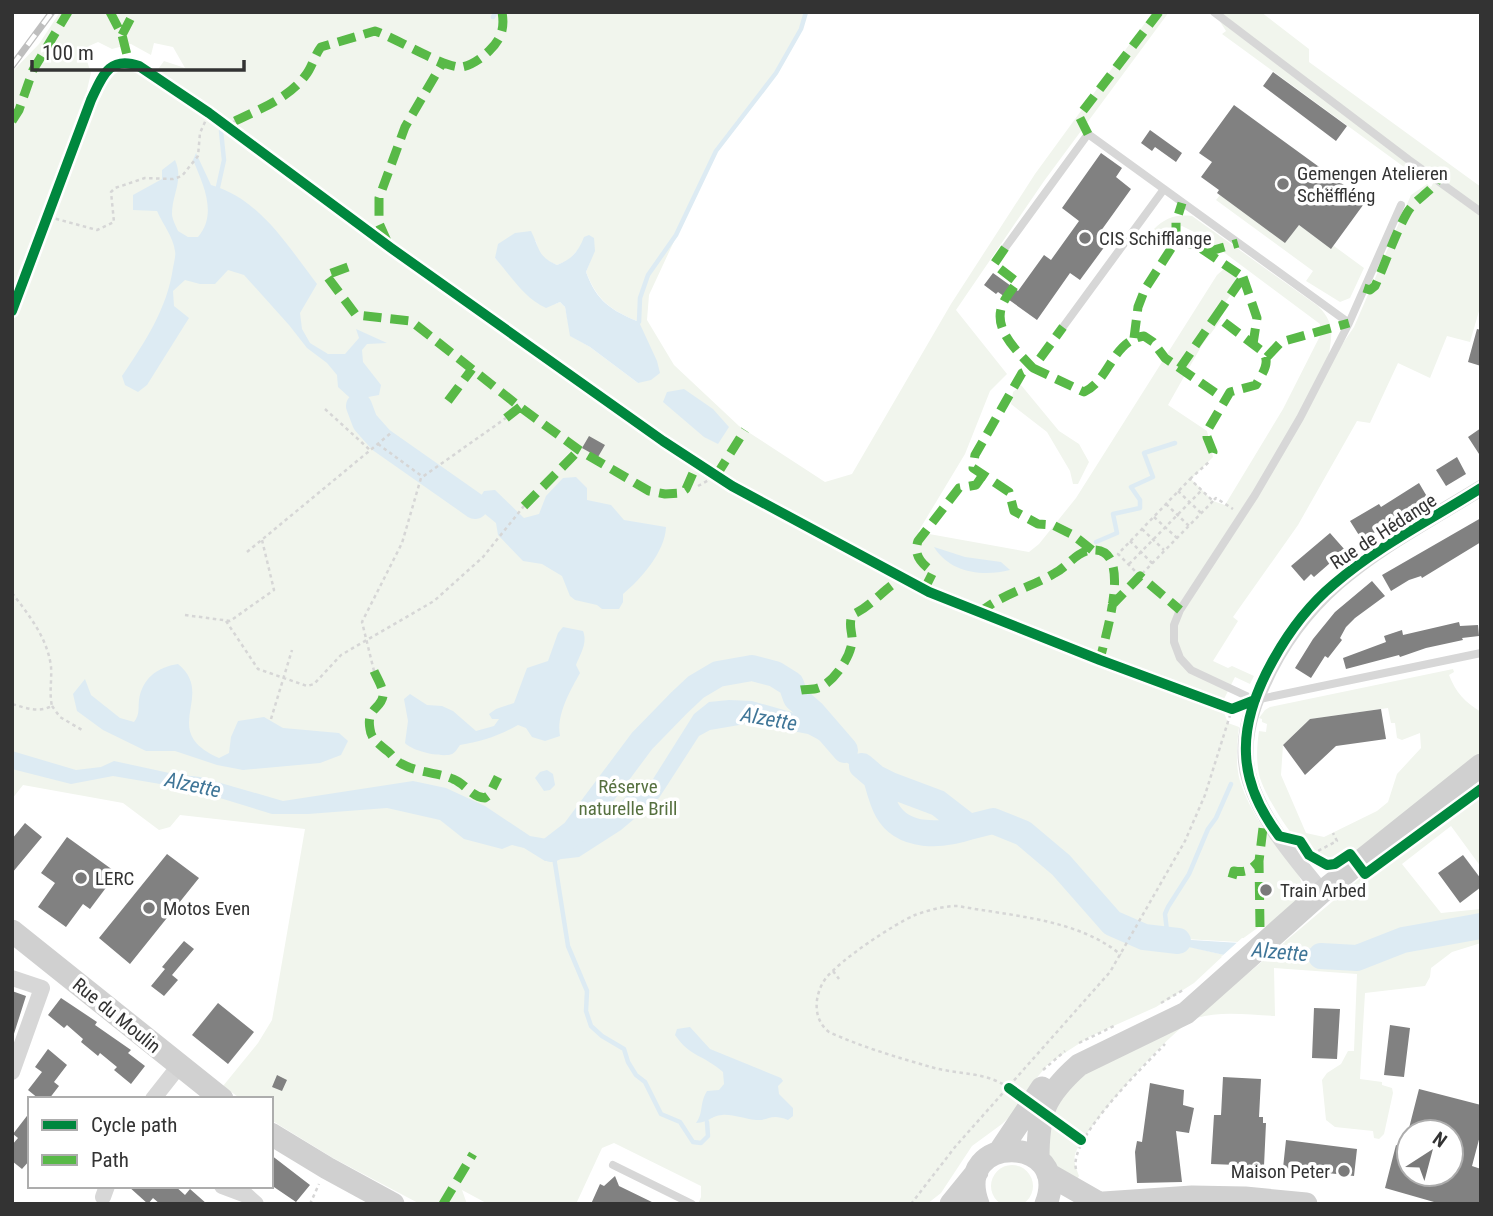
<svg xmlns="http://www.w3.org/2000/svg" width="1493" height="1216" viewBox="0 0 1493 1216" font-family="'Roboto Condensed',sans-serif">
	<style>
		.green { fill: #f1f5ed; fill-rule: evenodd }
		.water { fill: #ddebf3 }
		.pier { fill: #fff }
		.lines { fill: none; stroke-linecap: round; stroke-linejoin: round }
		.stream { stroke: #ddebf3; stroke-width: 4.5 }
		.river { stroke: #ddebf3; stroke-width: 26 }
		.building { fill: #818181 }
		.path { stroke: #d6d6d6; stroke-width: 2.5; stroke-dasharray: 3.5 3.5; stroke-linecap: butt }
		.service { stroke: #d7d7d7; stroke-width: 8 }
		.minor { stroke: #d7d7d7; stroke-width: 16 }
		.secondary { stroke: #d0d0d0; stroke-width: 23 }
		.rail-casing { stroke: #bebebe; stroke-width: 7 }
		.rail { stroke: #fff; stroke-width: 4.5; stroke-dasharray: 13; stroke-linecap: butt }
		.quiet { stroke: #58b947; stroke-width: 9; stroke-dasharray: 18 9; stroke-linecap: butt }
		.cycleway-casing { stroke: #fff; stroke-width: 15 }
		.cycleway { stroke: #00873e; stroke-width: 10 }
		.poi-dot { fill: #7a7a7a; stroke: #fff; stroke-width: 2.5 }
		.labels { text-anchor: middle; stroke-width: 7; stroke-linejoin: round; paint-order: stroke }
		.poi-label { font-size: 19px; fill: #333; stroke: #fff; text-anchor: start }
		.street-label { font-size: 19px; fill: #333; stroke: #fff }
		.park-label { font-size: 19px; fill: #56703f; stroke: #fff }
		.water-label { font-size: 21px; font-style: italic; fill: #3f7597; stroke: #fff }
	</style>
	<rect width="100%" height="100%" fill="#fff"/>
	<!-- green -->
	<path class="green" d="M60,12H806L801,29L776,73L716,151L649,295L647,320L674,365L739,426L825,482L852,474L951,304L1035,174L1153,12H1169L1044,181L956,310L1007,374L990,391L965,454L918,532L1029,552L1039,544L1076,498L1217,275L1225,268L1235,275L1236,287L1216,316L1221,320L1202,345L1168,405L1207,431L1213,457L1191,479L1213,501L1225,505L1283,409L1321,334L1320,324L1202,236L1182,226L1161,234L1154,229C1165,218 1176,214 1192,216L1318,306C1339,327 1329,340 1328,365L1354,327L1411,195L1427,184L1431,187L1435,180L1409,161L1404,167L1222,34L1226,31L1214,12H1261L1309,49V62L1481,187V304L1470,342L1447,336L1430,378L1398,363L1370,423L1357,421L1298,525L1233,617L1238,621L1213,661L1228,668L1232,666L1254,676L1250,684L1235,677L1221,705L1228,723L1239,727C1237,745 1235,763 1240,781C1245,797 1255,816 1264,829C1273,843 1303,872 1302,887C1300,904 1279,917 1267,928L1263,924L1238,942L1149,937L1224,955L1194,983L1156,1007L1091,1036L1049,1063L1035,1080L1017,1110L1002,1124L972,1146L941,1193L927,1204H698L701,1197V1186L614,1143L602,1148L576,1204H488L462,1190L467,1204H420L333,1158L271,1120V1099H241L223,1086L258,1043L272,1020L305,829L180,815L170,827L159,830L123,803L23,785L12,799V72L39,44ZM98,42L112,49L131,44L151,55L154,43L173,47L185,68L164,61L153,76C117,51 108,65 91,99L87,90L91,73L85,55L89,46ZM536,241C537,255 545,260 557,265L569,260L581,246L590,262L586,272C598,302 611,310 639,322L638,383L590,347L571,336L565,307L560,302L555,304L504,268L495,258Z
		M1220,195L1285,242L1299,225L1331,248L1334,246L1364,268L1350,298L1340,302L1306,281L1313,271L1216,200Z
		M1021,385L1059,431L1079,444L1089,462L1078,484H1073L1070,471L1047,432L1011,404L1013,392Z
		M1453,669L1454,672L1449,675C1456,693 1465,702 1481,712V758L1352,857L1349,854C1342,859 1335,866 1325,864C1304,860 1263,795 1259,774C1256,759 1257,745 1259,731L1266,732L1267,724L1262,722V719L1259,718L1265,710L1270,707ZM1388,708L1391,723H1395L1397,738L1402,740L1420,733L1421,748L1397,774L1388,802L1377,811L1324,837L1306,833L1281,775L1283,745L1310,719Z
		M1481,789V867L1451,826L1402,864L1441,913L1481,909V943L1452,952L1431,968L1430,977L1425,986L1365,993L1360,1079L1382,1082V1085L1392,1088L1393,1093L1384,1134L1379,1139L1374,1138L1373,1131L1335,1127L1326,1120L1322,1080L1327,1073L1341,1064L1348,1051H1354L1357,974L1274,968L1275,1016C1250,1015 1218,1010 1194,1019C1173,1027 1080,1133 1075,1155C1073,1163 1077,1169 1079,1176L1076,1181L1055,1169L1048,1154L1046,1114L1069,1081L1193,1019L1264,960L1353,958L1304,947L1281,945L1365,874Z
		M991 1186a21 21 0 1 1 42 0a21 21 0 1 1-42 0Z"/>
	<!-- water -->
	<path class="water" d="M196,153L211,185C260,199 287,245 317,284L300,313L302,329L310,343L328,354H345L359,338L356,329L387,343L367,344L362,350L363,362L381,385L379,395L368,397L359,406L338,387L337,375L327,363L307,348L289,325L244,275L228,270L215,284H200L185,280L173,291L174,306L189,318L147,385L138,392L125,385L122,376C145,342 167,309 173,268C174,262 176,256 175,251C173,236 163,225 157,211L133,210V195L162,179V170L175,160C184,180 172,194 172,214C172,219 176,226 178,231L188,237H198C218,214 203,184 193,160Z
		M531,231C540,249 537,256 557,265C571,260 579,251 584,237L589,235L594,238L595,251L586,272C597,302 611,310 639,322L657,361L660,373L651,380L638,383L590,347L570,336L565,307L560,302L546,308C524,298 511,276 495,258L498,244L515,233Z
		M684,389L713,409L729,427L718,444L704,437L663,402L667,392Z
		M576,477L587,488V500L611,505L624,520L666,527C665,552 641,579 623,594V602L619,609H602L597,605L575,600L570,596L562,576L542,564L523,561L498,535L496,523L475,506L484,491L495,490L524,518L539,514L546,496L563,478Z
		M934,547L965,557L1001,562L1010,570C983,577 950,573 934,547Z
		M563,627L583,631C588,643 580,654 576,665L580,673C570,691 556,715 560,736L545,741L532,737L526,728L518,725C499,736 480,742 460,745C457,749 456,752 452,754C442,758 412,751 405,743L408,721L404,699L410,694L427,705L442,706L453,711L476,731L494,726L499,719H492L489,714L496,709L514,703L527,668L548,661L558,633Z
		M178,664C217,696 157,731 219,758L229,753L231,737L238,721L264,717L283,728L339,733L348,741L341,755L320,763L243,770L217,765L175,751H146L103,730L77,711L73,694L85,679L91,695L120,718L134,722C140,714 138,709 139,700C142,679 157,667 178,664Z
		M729,700L752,701L791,712L811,720L832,734L853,754L863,757L890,785L887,811L872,780L846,762L836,749L808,734L751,723L710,730L699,736L659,798L621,830L579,857L545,861L524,848L512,845L502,849L464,839L440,820L387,808L308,814H272L197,791L172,786L113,776L71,784L12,769V751L76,770L101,767L114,761L174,774L200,777L283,801L413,781L446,788L485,806L530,836L553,840L574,832L612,812L631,791L648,787L694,714L709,702Z
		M547,770L553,774L555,785L550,790L544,791L535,778L540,772Z
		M1144,937L1304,947L1357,958L1273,961L1224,955Z
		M690,1027L710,1049L781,1078L783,1081L778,1086L779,1094L793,1108V1116L788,1120C770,1113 770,1121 756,1120C744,1119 733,1114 722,1115C711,1116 710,1122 696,1123C704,1112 699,1104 707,1091L719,1090L724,1084L723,1072C704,1055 690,1057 675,1035L677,1029Z"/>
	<!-- pier -->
	<path class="pier" d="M1242,938L1285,942L1260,963L1221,957Z"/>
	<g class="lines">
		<!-- stream -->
		<path class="stream" d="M493,17L496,12
			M218,187L224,160L221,131
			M639,322L640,298L648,275L676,235L716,151L776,73L801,29L806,12
			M1096,542L1117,533L1113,514L1140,508V500L1131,487L1153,477L1144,453L1175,443
			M554,857L568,946L587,991L586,1011L591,1026L602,1036L624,1049L628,1062L636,1075L645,1082L661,1114L680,1122L693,1142L701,1143L708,1136L707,1122
			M1168,940L1165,914L1168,907L1189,874L1208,829L1216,818L1231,784"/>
		<!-- river -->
		<path class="river" d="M359,406L365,422L381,440L475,506
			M862,766L876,778L890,785L938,803L969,827L993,821L1023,833L1061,865L1112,923L1144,937L1178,941
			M876,778C879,788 882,801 887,810C903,839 942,836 969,827
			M552,849L574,832L642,741L679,703L696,687L718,674L752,668L775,674L791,684L796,698L813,713L845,750
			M1321,956L1357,958L1403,940L1481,926"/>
	</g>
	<!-- building -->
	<path class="building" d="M1273,72L1347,126L1336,141L1263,86Z
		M1234,105L1366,201L1331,249L1299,225L1285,243L1217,193L1219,190L1201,177L1212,162L1199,153Z
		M1150,130L1182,153L1176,162L1155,147L1152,151L1141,143Z
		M1101,153L1122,168L1116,177L1131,189L1098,235L1108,242L1080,280L1070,273L1037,320L998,292L996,294L984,285L993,273L1018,291L1044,255L1051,260L1079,221L1062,208Z
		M1477,329L1481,330V366L1468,362Z
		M1481,428V457L1468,437Z
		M589,436L605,445L598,457L582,448Z
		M1457,457L1466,474L1446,486L1436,470Z
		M1419,483L1429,500L1362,540L1350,521L1379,504L1381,507Z
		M1481,518V542L1422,578L1421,576L1409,580L1391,591L1382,575Z
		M1330,533L1345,550L1314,577L1311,574L1304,581L1291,566Z
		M1372,581L1385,596L1355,618L1346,627L1340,638L1342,640L1328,658L1325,656L1311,678L1295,668L1313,639L1335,612Z
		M1459,622L1460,626L1478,625L1479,636L1462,638L1463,640L1426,648L1400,657L1399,655L1346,669L1343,658L1386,642L1384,636L1402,630L1403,635Z
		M1381,709L1386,739L1336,746L1305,775L1283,745L1310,719Z
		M25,823L42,837L12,873V839Z
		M67,837L117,873L90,909L83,904L66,927L38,907L55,883L41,873Z
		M167,854L199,878L130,964L99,938Z
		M1463,855L1481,879V887L1460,903L1438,873Z
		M184,941L194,949L172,975L178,980L164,996L151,986L165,969L162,967Z
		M12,991L26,996L12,1040Z
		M61,998L97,1022L95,1025L131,1050L128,1053L145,1066L131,1084L114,1070L117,1067L100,1053L98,1056L81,1042L83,1039L67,1025L64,1028L48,1015Z
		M218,1003L254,1032L228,1064L192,1035Z
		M1314,1008L1340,1009L1337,1059L1312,1058Z
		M1390,1025L1410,1028L1404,1077L1384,1075Z
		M48,1049L67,1065L54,1082L59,1086L49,1099H39L28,1090L42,1072L35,1067Z
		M277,1075L287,1080L282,1091L272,1087Z
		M1223,1077L1261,1079L1259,1117H1263V1123H1266L1264,1166L1211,1164L1214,1115H1221Z
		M1150,1083L1184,1090L1183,1105L1194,1108L1189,1133L1176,1131L1182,1182L1137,1183L1135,1152L1137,1141L1142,1142Z
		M1419,1089L1481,1105V1132L1472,1166L1481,1169V1204H1441L1385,1188L1396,1145L1409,1149V1174H1451V1132H1408Z
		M30,1112V1160L22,1169L12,1161V1145L18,1138L13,1134Z
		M1286,1140L1357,1149L1354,1176L1283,1168Z
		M271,1155L310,1185L296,1202L271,1185Z
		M615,1176L619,1186L656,1204H591L600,1184L604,1186Z
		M128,1186H175L185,1195L190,1189L207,1204H160L153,1198L148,1204Z"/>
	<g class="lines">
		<!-- path -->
		<path class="path" d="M226,126L235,121
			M49,217L97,230L114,222L111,192L115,188L145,178L173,179L182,176L198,156L200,133L209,113
			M325,409L370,450
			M378,444L423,477
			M1190,479L1210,461
			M698,486L716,476
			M1178,491L1201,513
			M1213,501L1140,576L1118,554L1190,479L1213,501L1216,498L1233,509
			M1166,504L1189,526
			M1154,517L1177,538
			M1142,529L1164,550
			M1130,541L1152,563
			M247,552L391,433
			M1129,564L1202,490
			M12,593C29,615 48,639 51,667C52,680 49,693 52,706C38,713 26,708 12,704
			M185,615L230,621L274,590L262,540
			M226,621L258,669L307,686L314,684L341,655L434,601L483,557L524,506
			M374,671L362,622L402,543L421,478L506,418
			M52,706L60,717L82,730
			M271,719L292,650
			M1312,854L1337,841L1333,833
			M833,971L839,979
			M1161,1003L1183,990
			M1079,1043L1114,1026
			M1043,1070L1065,1051
			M1009,1088C985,1071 958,1075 931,1067C899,1058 859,1046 829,1032C812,1019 814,994 826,978C840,960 894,924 915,915C929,910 943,906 958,906C1011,916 1079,919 1121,955
			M1076,1169C1068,1139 1144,1066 1165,1044
			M310,1204L319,1184
			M911,1204L955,1147L1110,972L1185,841L1205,795L1232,709"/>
		<!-- service -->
		<path class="service" d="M1214,12L1409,160L1481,212
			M1005,248L1088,134L1349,323L1300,418L1255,495L1180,610L1174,625V642L1180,658L1191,670L1255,700L1481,653
			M1349,323L1401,205
			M1063,327L1164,189
			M613,1165L692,1204"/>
		<!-- minor -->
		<path class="minor" d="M1322,892C1295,858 1263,823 1250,781C1240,750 1248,717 1261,688C1307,581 1387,546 1481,488
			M12,978L42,988L12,1072
			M153,1099L179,1066
			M222,1186L246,1195L256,1204
			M103,1197L107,1186"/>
		<!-- secondary -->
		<path class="secondary" d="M12,931L222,1099
			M271,1134L327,1168L393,1204
			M1000,1151L1042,1088
			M1038,1159C1038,1113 1044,1096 1079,1065L1186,1013L1322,892L1481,765
			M1048,1174L1097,1202
			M951,1204L977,1172
			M978,1204C951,1132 1073,1134 1046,1204
			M1089,1204L1192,1197L1245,1198L1306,1204"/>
		<!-- rail casing -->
		<g class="rail-casing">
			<path id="rail" d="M12,66L52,12"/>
		</g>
		<!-- rail -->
		<use href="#rail" class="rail"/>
		<!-- quiet -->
		<path class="quiet" d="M110,12L122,35L129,63
			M122,35L134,12
			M12,121L19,110L33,70L68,12
			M235,121C258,110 289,98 305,76C312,68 314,56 321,47L375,31C396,38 442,67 461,67C471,66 483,57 489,51C501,39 505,29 502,12
			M1088,134L1079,116L1159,12
			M387,241L379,223V198L405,127L443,62
			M1176,241L1196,245L1243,277L1216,316L1262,351C1272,363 1262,373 1256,385L1230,392L1207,431V437L1213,452L1210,461
			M1005,248L994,264L1017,282C1013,289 1005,297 1002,306C993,330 1018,352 1033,368L1063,327
			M1207,252L1238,243
			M348,267L326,275L356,315L411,321L520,407L579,450L649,491L665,494L680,493L686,489L697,464
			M1243,277L1257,318L1253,344
			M1364,288L1370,290L1375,286C1386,262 1394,236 1407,213C1415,199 1429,194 1437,181
			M1134,338L1138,307L1145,289L1176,241V222L1182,203
			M1267,357L1281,342L1349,323
			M1180,368L1216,316
			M448,401L472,369
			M506,418L520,407
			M716,476L745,430
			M524,506L579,450
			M1092,550L1073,535L1053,525L1038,524L1014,511L1009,492L973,468L975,455L1022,373L1033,368L1084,392C1110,380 1112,341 1144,336L1153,342L1165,358L1226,400
			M924,590L933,572C922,564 913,556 918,541L959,488L976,485L983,475
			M1111,606L1140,576L1180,610
			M978,614C1001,594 1030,588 1055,573C1067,567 1077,551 1092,550C1135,547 1104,639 1100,660
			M374,671C377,678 384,689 383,696C381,709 366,708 370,729C371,739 379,744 386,750C392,754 395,761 402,764C418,773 437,772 453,779C466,784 471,797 485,798L489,795L498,777
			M801,690C806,689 813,690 818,688C834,683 854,653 852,637C851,628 849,625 852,615C872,606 882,590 901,579
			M1232,878L1234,871C1246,873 1251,870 1259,861
			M1260,927L1259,861L1263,828L1269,823
			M443,1204L473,1154"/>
		<!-- cycleway casing -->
		<g class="cycleway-casing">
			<path id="cycleway" d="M12,311L91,100C102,77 109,55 139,66L209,113L391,248L663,441L732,486L929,592L1100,660L1232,709L1255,700
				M1481,488C1432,519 1378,546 1334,584C1291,620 1243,696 1246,754C1247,785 1261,812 1279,836L1300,841L1309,855L1327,865L1335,864L1350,854L1365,874L1481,789
				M1009,1088L1081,1140"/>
		</g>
		<!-- cycleway -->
		<use href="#cycleway" class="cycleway"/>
	</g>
	<!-- markers -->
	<g class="poi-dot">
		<circle cx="1283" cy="184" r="7"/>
		<circle cx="1085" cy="238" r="7"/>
		<circle cx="81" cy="878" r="7"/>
		<circle cx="1266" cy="890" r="7"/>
		<circle cx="149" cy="908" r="7"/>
		<circle cx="1344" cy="1171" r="7"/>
	</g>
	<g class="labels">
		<!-- poi labels -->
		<g class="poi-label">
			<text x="1297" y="180">Gemengen Atelieren<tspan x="1297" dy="22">Schëffléng</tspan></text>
			<text x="1099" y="245">CIS Schifflange</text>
			<text x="95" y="885">LERC</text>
			<text x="1280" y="897">Train Arbed</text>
			<text x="163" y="915">Motos Even</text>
			<text x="1330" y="1178" text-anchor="end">Maison Peter</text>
		</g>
		<!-- street labels -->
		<g class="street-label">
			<text transform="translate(1383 531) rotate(-33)" y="7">Rue de Hédange</text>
			<text transform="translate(117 1015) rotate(39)" y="7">Rue du Moulin</text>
		</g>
		<!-- park labels -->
		<g class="park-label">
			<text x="628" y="793">Réserve<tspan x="628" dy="22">naturelle Brill</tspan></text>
		</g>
		<!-- water labels -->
		<g class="water-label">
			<text transform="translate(769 719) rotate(10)" y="7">Alzette</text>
			<text transform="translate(193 785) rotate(12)" y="7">Alzette</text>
			<text transform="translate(1280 952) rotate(5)" y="7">Alzette</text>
		</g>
	</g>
	<!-- border -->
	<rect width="1493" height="1216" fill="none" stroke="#333333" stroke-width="28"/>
	<!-- legend -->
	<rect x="28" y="1097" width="245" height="91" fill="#ffffff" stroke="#adadad" stroke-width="2"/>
	<rect x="42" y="1120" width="35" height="10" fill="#00873e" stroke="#adadad" stroke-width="2"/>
	<text x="91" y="1132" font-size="21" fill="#333333">Cycle path</text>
	<rect x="42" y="1155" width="35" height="10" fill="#58b947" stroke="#adadad" stroke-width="2"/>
	<text x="91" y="1167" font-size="21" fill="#333333">Path</text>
	<!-- north arrow -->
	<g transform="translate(1430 1153) rotate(36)"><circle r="33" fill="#ffffff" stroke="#adadad" stroke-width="2"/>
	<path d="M0-5L12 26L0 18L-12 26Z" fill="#7a7a7a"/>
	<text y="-10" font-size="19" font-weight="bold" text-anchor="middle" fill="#333333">N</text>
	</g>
	<!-- scale -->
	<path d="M32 60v10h212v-10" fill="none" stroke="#333333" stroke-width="3.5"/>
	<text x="42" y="60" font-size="21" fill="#333333" stroke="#ffffff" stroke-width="5" paint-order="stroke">100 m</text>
</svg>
